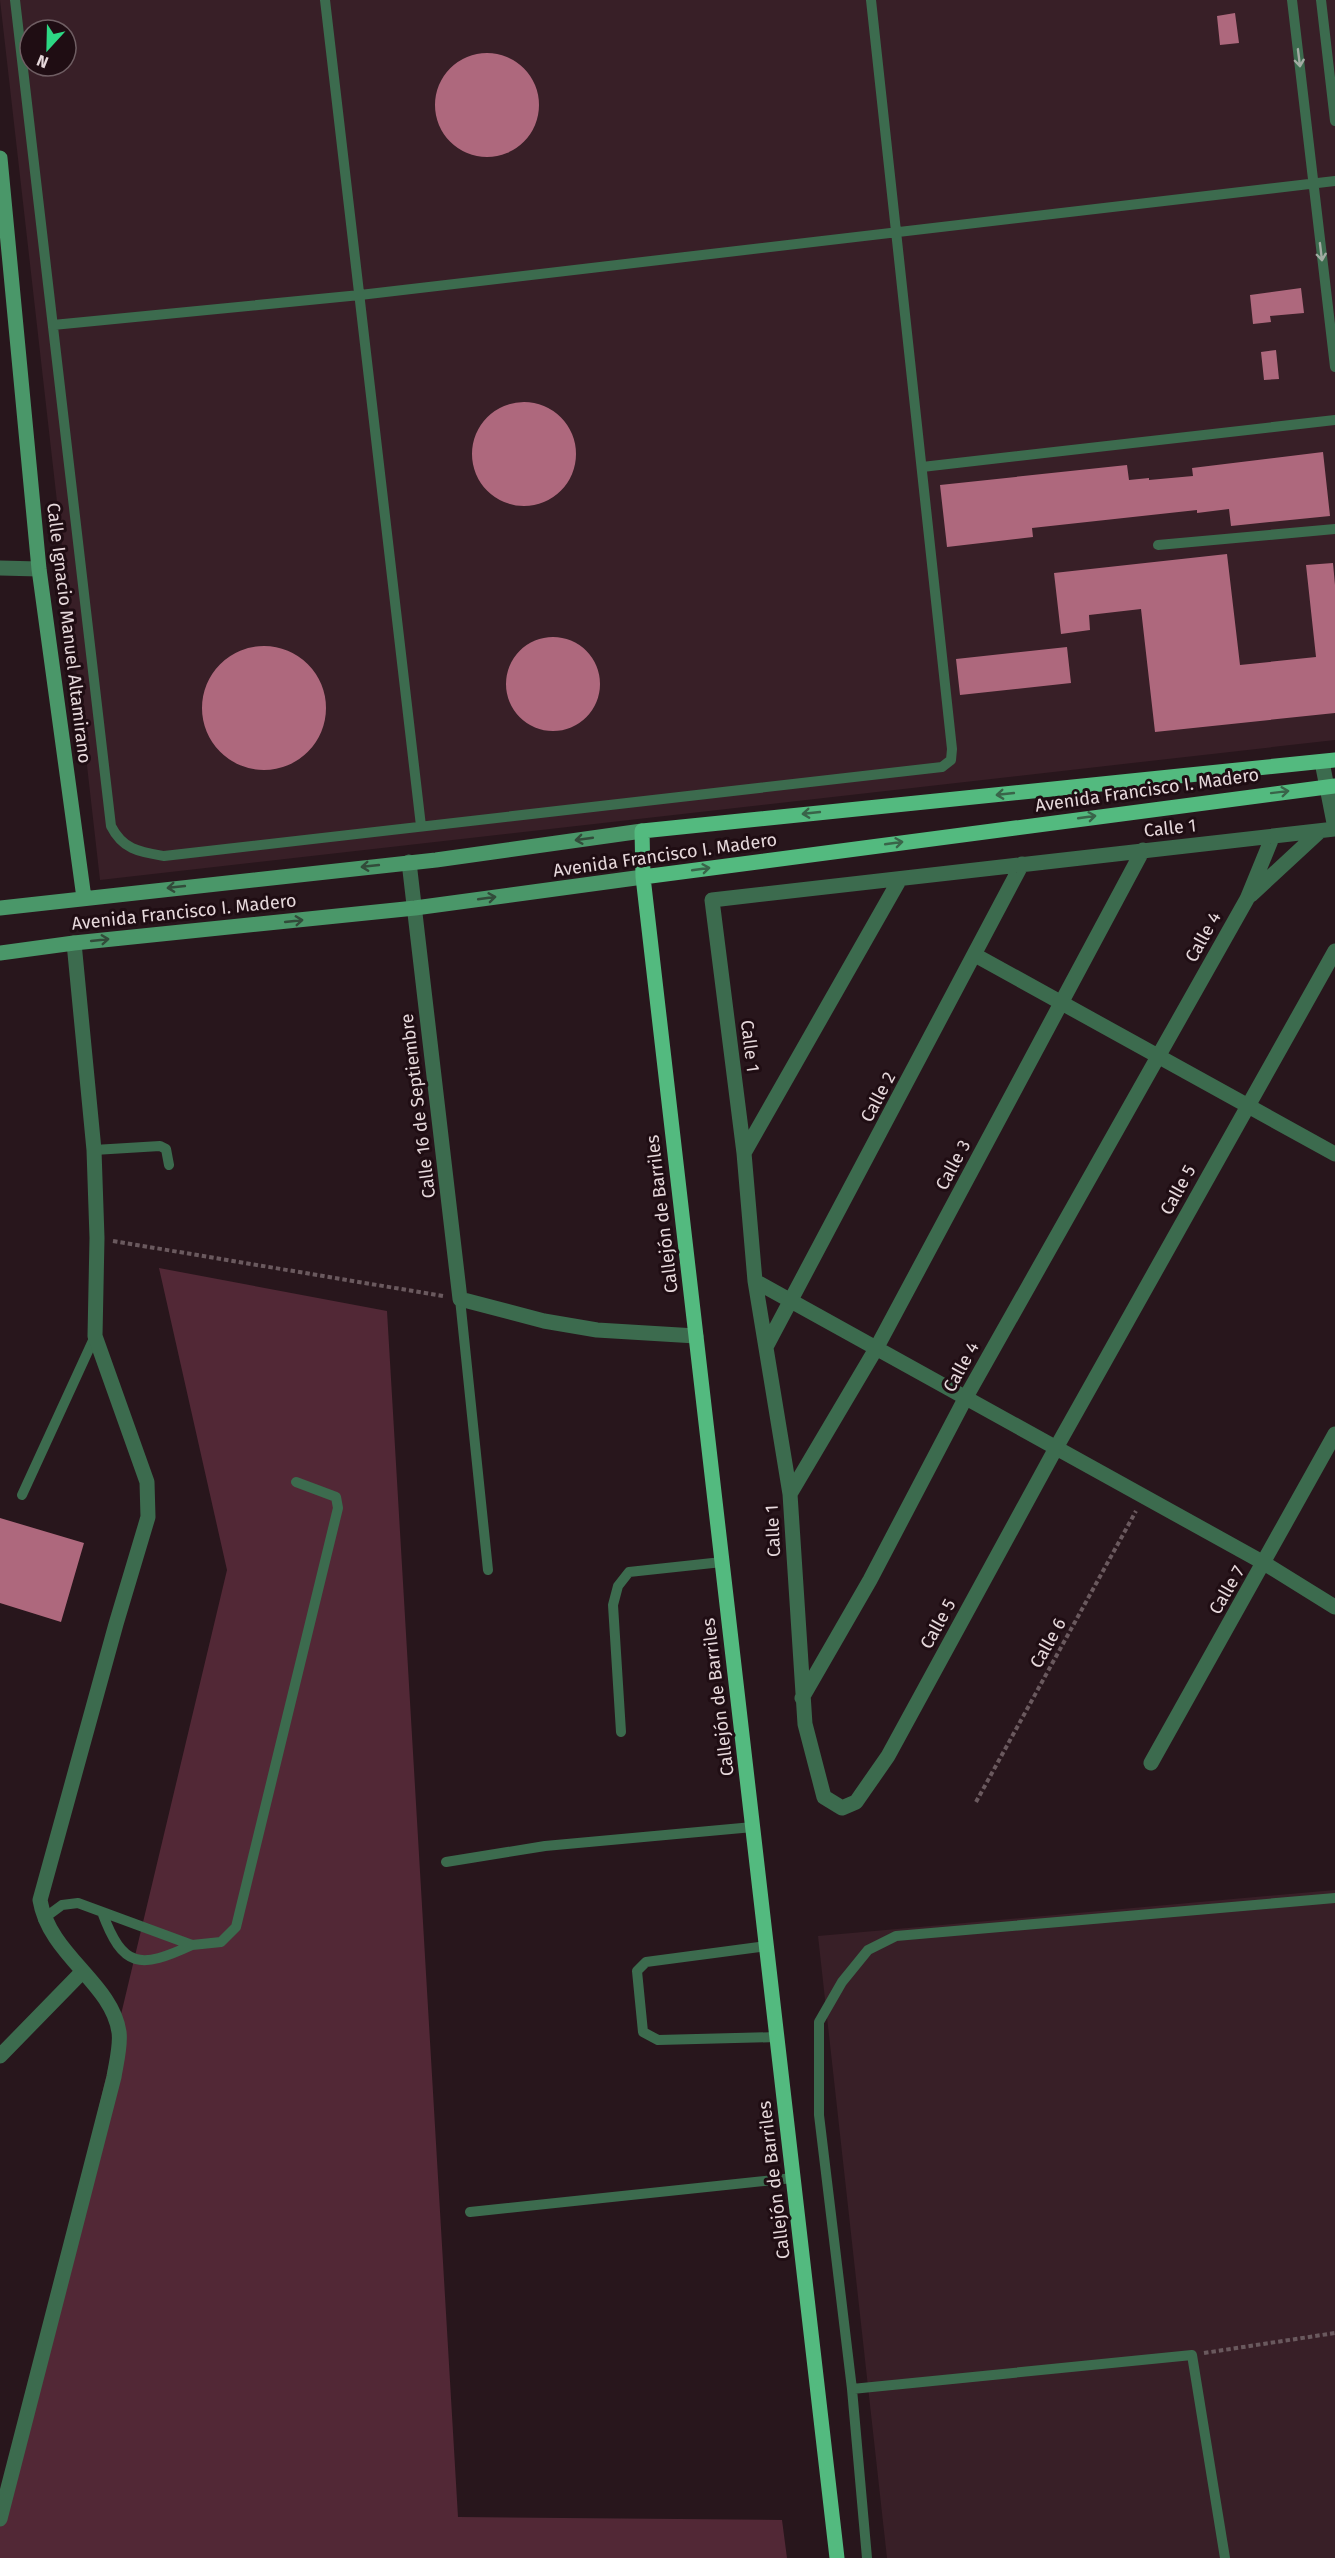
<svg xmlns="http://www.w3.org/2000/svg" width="1335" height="2558" viewBox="0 0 1335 2558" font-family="'Fira Sans',sans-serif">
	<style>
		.built { fill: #381f27; fill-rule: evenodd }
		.green { fill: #522836 }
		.building { fill: #ae687d }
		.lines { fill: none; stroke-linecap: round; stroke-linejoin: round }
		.path { stroke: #6a595e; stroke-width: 4; stroke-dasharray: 4.5 3; stroke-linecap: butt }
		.lane { stroke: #3c6b4e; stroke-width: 10 }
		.street { stroke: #3c6b4e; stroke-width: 15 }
		.secondary { stroke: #4a9769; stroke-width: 15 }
		.primary { stroke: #53ba7f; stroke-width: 15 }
		.oneway { stroke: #a2aca3 }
		.oneway2 { stroke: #396449 }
		.oneway3 { stroke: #324b3a }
		.labels { text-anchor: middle; stroke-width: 6; stroke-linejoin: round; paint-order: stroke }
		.street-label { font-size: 18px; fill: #e6d8db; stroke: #1f0d13 }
	</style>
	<rect width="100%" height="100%" fill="#28161c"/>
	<!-- built -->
	<path class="built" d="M0,0H1335V740L100,880ZM30,30H66V66H30Z
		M1335,1890V2558H887L818,1936Z"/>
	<!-- green -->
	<path class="green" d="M159,1268L387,1311L458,2517L782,2520L787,2558H0V2522L227,1570Z"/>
	<!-- building -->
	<path class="building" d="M1235,13L1239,43L1220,45L1217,16Z
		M435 105a52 52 0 1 1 104 0a52 52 0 1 1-104 0Z
		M1301,288L1304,313L1270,316L1271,322L1253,324L1250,295Z
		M1276,350L1279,379L1264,380L1261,352Z
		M472 454a52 52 0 1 1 104 0a52 52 0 1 1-104 0Z
		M1323,452L1330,516L1231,526L1229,509L1197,513V510L1032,528L1033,537L947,547L940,485L1127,465L1129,480L1149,478V480L1193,476L1192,468Z
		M1227,554L1240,665L1316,657L1306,565L1333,563L1335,585V713L1155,732L1141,609L1089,615L1090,630L1061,634L1054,573Z
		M506 684a47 47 0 1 1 94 0a47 47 0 1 1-94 0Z
		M202 708a62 62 0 1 1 124 0a62 62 0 1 1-124 0Z
		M1067,647L1071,683L960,695L956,659Z
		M0,1518L84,1543L61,1622L0,1603Z"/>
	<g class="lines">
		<!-- path -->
		<path class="path" d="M113,1241L443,1296
			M976,1802L1136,1511
			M1204,2353L1335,2333"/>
		<!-- lane -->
		<path class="lane" d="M15,0L111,826C123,850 140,852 164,856L942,767L951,760L952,749L871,0
			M325,0L421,826
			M1292,0L1335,367
			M1321,0L1335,121
			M53,325L360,295L1335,181
			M922,467L1335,420
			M1158,545L1335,529
			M94,1150L160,1146L166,1149L169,1165
			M460,1299L488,1570
			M22,1495L95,1336
			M621,1732L613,1605L618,1586L629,1572L722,1562
			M446,1862L545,1846L753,1827
			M102,1912C123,1969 140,1969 192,1945
			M43,1919L62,1905L78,1903L192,1945L221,1942L236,1927L338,1508L336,1497L296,1482
			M767,1946L646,1962L637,1971L643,2032L658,2040L777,2037
			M470,2212L793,2178
			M852,2389L1192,2355L1225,2558
			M867,2558L852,2389L819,2115V2022L842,1982L868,1950L896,1936L1335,1898"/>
		<!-- street -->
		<path class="street" d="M0,568L39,569
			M1322,762L1335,828
			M1335,829L712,900L744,1153L755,1281L790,1494L805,1724L824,1797L842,1808L856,1802L888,1756L1056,1448L1335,951
			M409,862L460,1299L544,1321L597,1330L696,1336
			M1251,895L1319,832
			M975,955L1335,1154
			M744,1153L900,879
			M755,1281L1264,1563L1335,1607
			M766,1347L1022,864
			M790,1494L877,1347L1143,850
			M802,1698L870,1580L966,1397L1247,899L1272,838
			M1151,1763L1335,1434
			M0,2056L82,1972
			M0,2519L114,2077C116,2064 121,2045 119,2032C112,1983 49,1955 40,1900L116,1624L148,1517L147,1482L95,1336L97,1238L94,1150L74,943"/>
		<!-- secondary -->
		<path class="secondary" d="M0,158L39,569L84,898
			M0,908L436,860L642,831
			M0,953L74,943L415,908L643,877"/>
		<!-- primary -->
		<path class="primary" d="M643,877L1335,786
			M837,2558L643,877L642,831L1335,760"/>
	</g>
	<!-- one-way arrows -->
	<defs><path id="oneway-shaft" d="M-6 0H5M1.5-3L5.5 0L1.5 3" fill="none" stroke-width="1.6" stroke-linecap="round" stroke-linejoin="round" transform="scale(1.5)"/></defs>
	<g class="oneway">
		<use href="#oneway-shaft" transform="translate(1299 58) rotate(83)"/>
		<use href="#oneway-shaft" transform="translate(1321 252) rotate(83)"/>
	</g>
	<g class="oneway2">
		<use href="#oneway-shaft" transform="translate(1280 792) rotate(-7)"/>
		<use href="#oneway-shaft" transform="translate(1005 794) rotate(174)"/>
		<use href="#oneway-shaft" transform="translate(811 813) rotate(174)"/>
		<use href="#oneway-shaft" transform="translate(1087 817) rotate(-8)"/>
		<use href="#oneway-shaft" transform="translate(894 843) rotate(-8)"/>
		<use href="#oneway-shaft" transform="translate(701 869) rotate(-8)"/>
	</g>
	<g class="oneway3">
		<use href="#oneway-shaft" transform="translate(584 839) rotate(172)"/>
		<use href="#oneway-shaft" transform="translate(370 866) rotate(174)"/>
		<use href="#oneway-shaft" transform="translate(176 887) rotate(174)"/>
		<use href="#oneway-shaft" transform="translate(487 898) rotate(-8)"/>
		<use href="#oneway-shaft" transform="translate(294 921) rotate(-6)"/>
		<use href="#oneway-shaft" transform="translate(100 940) rotate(-6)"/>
	</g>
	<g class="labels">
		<!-- street labels -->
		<g class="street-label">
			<text transform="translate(69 633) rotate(83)" y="6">Calle Ignacio Manuel Altamirano</text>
			<text transform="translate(1147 790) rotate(-8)" y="6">Avenida Francisco I. Madero</text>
			<text transform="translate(1170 828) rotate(-6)" y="6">Calle 1</text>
			<text transform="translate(665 855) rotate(-8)" y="6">Avenida Francisco I. Madero</text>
			<text transform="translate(184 912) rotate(-6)" y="6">Avenida Francisco I. Madero</text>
			<text transform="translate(1203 937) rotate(-61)" y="6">Calle 4</text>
			<text transform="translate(750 1046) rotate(83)" y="6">Calle 1</text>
			<text transform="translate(878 1097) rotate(-62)" y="6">Calle 2</text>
			<text transform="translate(418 1106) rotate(-97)" y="6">Calle 16 de Septiembre</text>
			<text transform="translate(953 1165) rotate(-62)" y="6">Calle 3</text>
			<text transform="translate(1178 1190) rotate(-61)" y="6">Calle 5</text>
			<text transform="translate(662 1214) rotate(-97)" y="6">Callejón de Barriles</text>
			<text transform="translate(961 1367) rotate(-61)" y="6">Calle 4</text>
			<text transform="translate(773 1531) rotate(-93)" y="6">Calle 1</text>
			<text transform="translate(1227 1590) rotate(-60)" y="6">Calle 7</text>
			<text transform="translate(938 1624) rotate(-61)" y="6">Calle 5</text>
			<text transform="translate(1048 1643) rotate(-61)" y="6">Calle 6</text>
			<text transform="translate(718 1697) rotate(-97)" y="6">Callejón de Barriles</text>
			<text transform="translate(774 2180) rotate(-97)" y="6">Callejón de Barriles</text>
		</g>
	</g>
	<!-- north arrow -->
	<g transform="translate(48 48) rotate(202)"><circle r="28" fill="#1f0d13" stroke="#6f5e63" stroke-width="1.5"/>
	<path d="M0-4.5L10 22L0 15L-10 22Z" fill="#2dd884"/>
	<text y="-9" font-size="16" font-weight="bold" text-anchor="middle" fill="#e6d8db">N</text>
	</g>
</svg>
